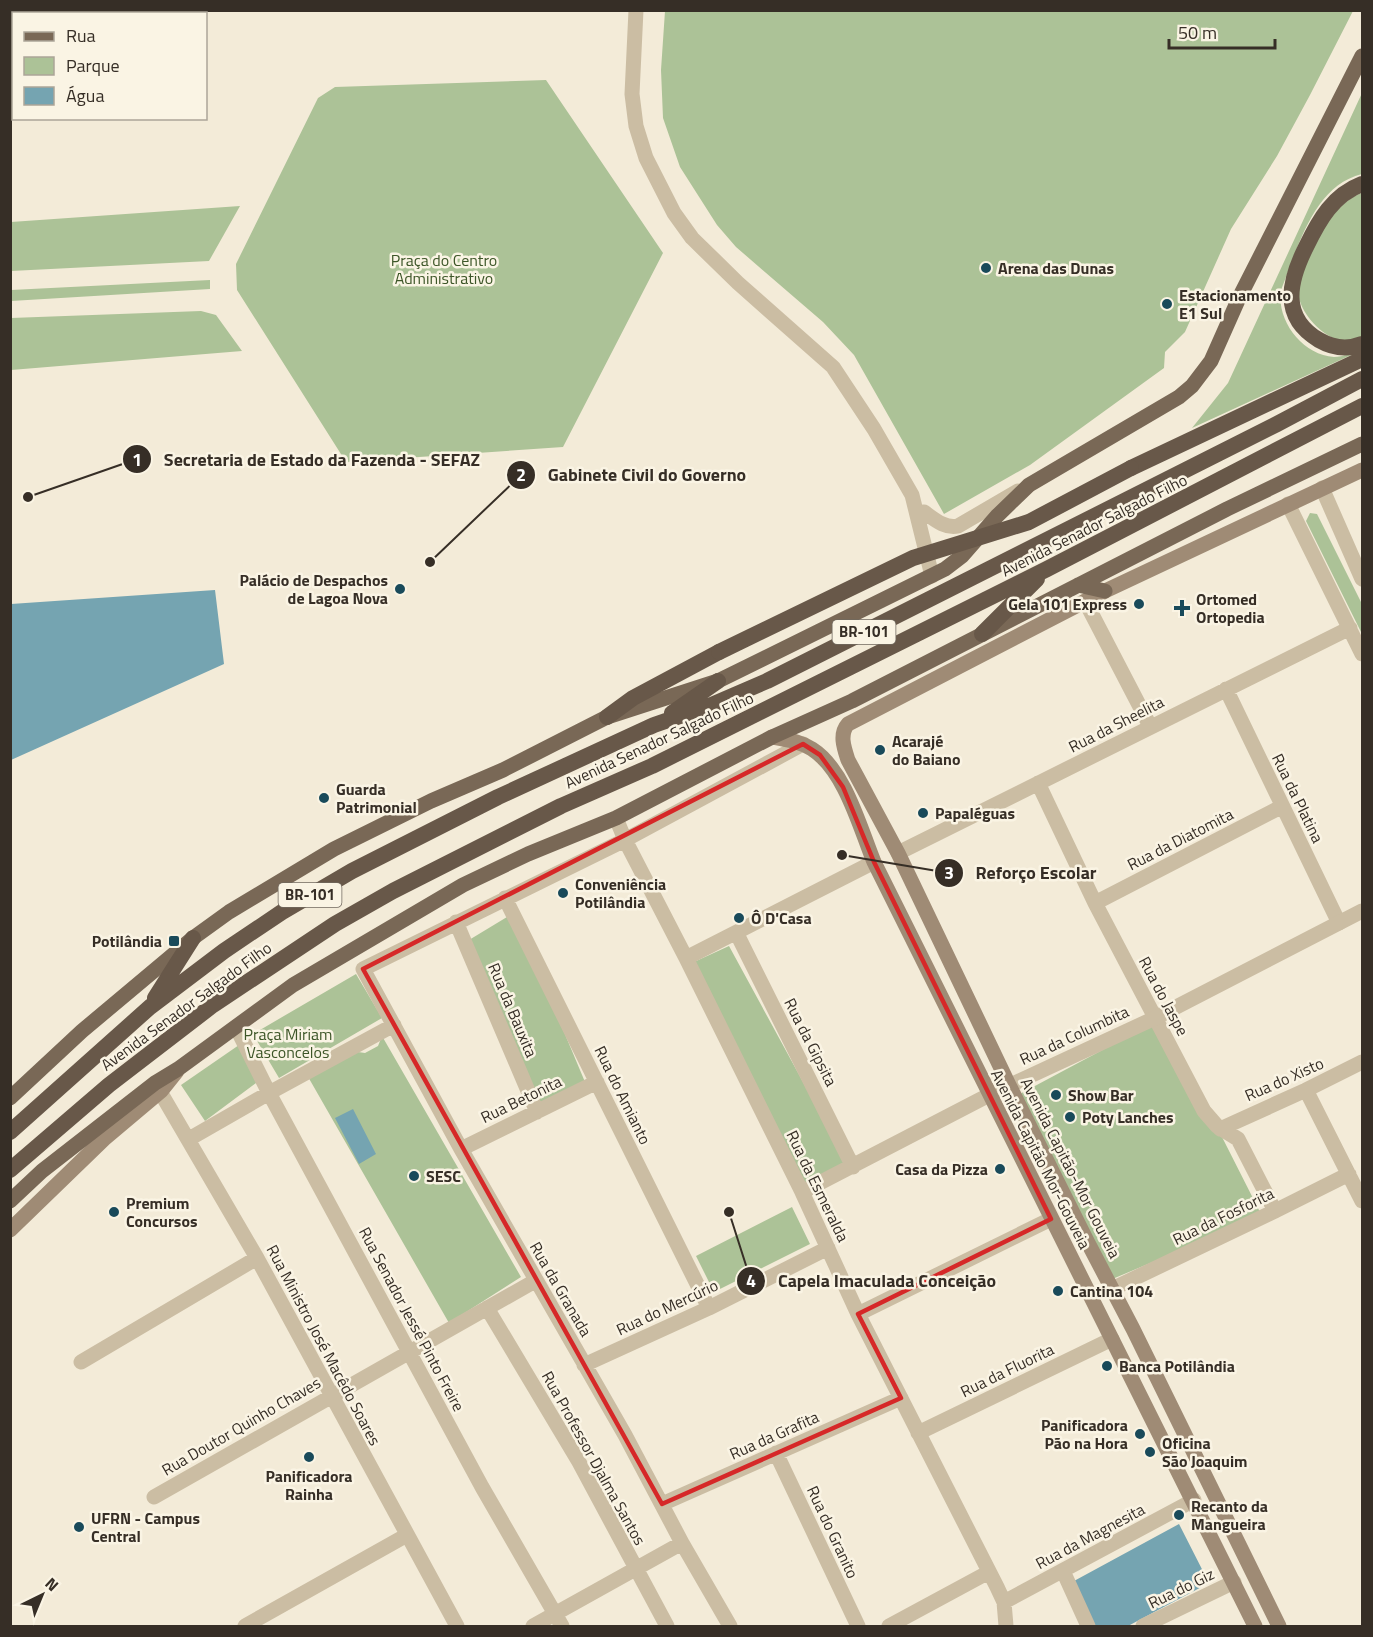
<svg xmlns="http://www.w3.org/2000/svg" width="1373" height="1637" viewBox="0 0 1373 1637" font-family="'Titillium Web',sans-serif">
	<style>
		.green { fill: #acc297 }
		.water { fill: #75a4b1 }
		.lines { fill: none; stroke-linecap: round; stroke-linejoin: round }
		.minor { stroke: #cbbda3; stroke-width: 15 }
		.tertiary { stroke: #cbbda3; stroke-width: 15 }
		.secondary { stroke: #9f8b75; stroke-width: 15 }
		.primary { stroke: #796856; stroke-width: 15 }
		.trunk { stroke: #685849; stroke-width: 16 }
		.trunk-bridge { stroke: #685849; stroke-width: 16 }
		.marked { fill: none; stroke: #d62828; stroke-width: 4.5; stroke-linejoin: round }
		.poi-dot { fill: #194a5a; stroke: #faf4e4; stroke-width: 2 }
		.labels { text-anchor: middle; stroke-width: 5; stroke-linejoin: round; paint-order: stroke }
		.shield { fill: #faf4e4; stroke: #71695f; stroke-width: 1.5 }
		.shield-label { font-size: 15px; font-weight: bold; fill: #362e26 }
		.park-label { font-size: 16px; fill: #3d5628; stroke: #faf4e4 }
		.poi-label { font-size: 16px; font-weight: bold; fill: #362e26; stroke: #faf4e4; text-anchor: start }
		.street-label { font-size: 16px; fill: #362e26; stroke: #faf4e4 }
		.leader { fill: none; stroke: #362e26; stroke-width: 2 }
		.callout-dot { fill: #362e26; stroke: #faf4e4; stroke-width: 2 }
		.mark-label { font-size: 18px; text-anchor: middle; font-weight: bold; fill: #fff }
		.callout-label { font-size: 18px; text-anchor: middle; font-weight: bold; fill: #362e26; stroke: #faf4e4; stroke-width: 5; stroke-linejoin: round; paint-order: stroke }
	</style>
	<rect width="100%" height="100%" fill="#f3ebd8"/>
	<!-- green -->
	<path class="green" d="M665,11V10L1353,11L1310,95L1277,156L1231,229L1185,332L1165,352L1164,368L1030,465L944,514L854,355L823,322L736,247L717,225L680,167L663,118L661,70Z
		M546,80L663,253L563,447L346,462L237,290L236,264L318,98L335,87Z
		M1362,93V174C1313,186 1298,248 1281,290C1276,320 1302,355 1334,357C1343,357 1353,353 1362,350L1192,428L1228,383Z
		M1362,193V338C1357,339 1350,341 1344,341C1323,339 1297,311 1298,289C1300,258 1332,203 1362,193Z
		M240,206L209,261L11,271V222Z
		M210,280V289L11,301V290Z
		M201,311L216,315L242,351L11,370V318Z
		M1310,513L1317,514L1362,604V634L1306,521Z
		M507,917L549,996L585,1082L540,1105L469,940Z
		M729,946L846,1161L803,1190L694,962Z
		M356,974L382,1018L279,1078L253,1034Z
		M1153,1023L1222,1137L1262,1216L1110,1280L1018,1095Z
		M382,1036L521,1277L449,1323L307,1075L351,1051L365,1053L378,1046Z
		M239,1045L260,1080L205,1121L181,1085Z
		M792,1207L810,1244L714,1292L696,1256Z"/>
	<!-- water -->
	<path class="water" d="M215,590L224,664L11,760V604Z
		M353,1109L376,1154L359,1164L335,1118Z
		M1179,1524L1209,1583L1128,1626H1095L1074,1581Z"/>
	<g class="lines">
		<!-- minor -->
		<path class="minor" d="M636,10L632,94L636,126L646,158L674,213L692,238L738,283L833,367L874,429L912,495L932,576
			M1322,488L1362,579
			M1288,504L1362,654
			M924,512C934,519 945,529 958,526L1018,491
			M1085,601L1150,726
			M1226,689L1339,923
			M1038,783L1095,903L1204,1111L1217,1126L1238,1139L1275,1211
			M616,818L625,840L686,958L802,1192L858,1314L997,1587L1004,1602L1006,1626
			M898,853L1350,628
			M505,898L709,1308
			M1095,903L1281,807
			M456,922L537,1112
			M737,934L853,1167
			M686,958L874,862
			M236,1027L269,1093L482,1487L562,1626
			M155,1083L257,1258L457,1626
			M1306,1090L1362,1201
			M1220,1129L1306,1090L1362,1062
			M189,1139L269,1093L394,1025
			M461,1149L597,1082
			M802,1192L989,1095
			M1112,1289L1275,1211L1349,1174
			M487,1308L579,1462L667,1626
			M858,1314L1051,1219
			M81,1362L257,1258
			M584,1365L709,1308L828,1248
			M918,1433L1112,1339
			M776,1453L858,1626
			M154,1497L535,1281
			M662,1504L901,1398
			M1063,1571L1088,1626
			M1004,1602L1194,1500
			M245,1626L407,1535
			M533,1626L682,1543
			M730,1626L682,1543L625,1435L461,1149L363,969L625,840L803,744
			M889,1626L989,1572
			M1143,1626L1234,1582"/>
		<!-- tertiary -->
		<path class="tertiary" d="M989,1095L1155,1018L1362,911"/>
		<!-- secondary -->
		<path class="secondary" d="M772,737C786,740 800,741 812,749C845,770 860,828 874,862L1255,1626
			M10,1230L104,1139L161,1091L177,1071
			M1279,1626L1133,1329L1087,1241L1009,1085L898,853L848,760C844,748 839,734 848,724L1105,591L1362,470"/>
		<!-- primary -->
		<path class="primary" d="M1078,585L1105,591
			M10,1098L82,1031L193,938L229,912L334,849L431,801L503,770L607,717L718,681L945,569L962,556L997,516L1029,485L1179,397L1192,386L1211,361L1239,298L1362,56
			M10,1201L42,1171L155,1083L178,1069L293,985L463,885L528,854L616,818L772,737L852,701L1227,509L1362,444"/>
		<!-- trunk -->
		<path class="trunk" d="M1362,184C1333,195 1319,220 1306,247C1289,281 1280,317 1319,340C1333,348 1347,350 1362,344
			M1131,468L1362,359
			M982,634L1037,579
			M672,713L718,681
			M607,717L633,698L719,652
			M155,998L193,938
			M10,1132L150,1007L224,951L282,912L352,871L498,797L654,725L709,706L767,681L1277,424L1362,379
			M10,1170L109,1085L213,1005L335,924L393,891L561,806L652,766L1047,569L1362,406"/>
		<!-- trunk-bridge -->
		<path class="trunk-bridge" d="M719,652L913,558L1029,522L1131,468"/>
	</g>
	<!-- marked area -->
	<path class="marked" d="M803,744L820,755L843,787L874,862L1051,1219L858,1314L901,1398L662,1504L363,969Z"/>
	<!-- markers -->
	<g class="poi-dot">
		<circle cx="986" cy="268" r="6"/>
		<circle cx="1167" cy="304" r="6"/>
		<circle cx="400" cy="589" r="6"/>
		<circle cx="1139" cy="604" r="6"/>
		<path d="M1179 599h6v6h6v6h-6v6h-6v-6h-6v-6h6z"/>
		<circle cx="880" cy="750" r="6"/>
		<circle cx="324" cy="798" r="6"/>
		<circle cx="923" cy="813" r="6"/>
		<circle cx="563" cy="893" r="6"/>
		<circle cx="739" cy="918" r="6"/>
		<rect x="168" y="935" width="12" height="12" rx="3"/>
		<circle cx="1056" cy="1095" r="6"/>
		<circle cx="1070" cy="1117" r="6"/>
		<circle cx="1000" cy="1169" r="6"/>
		<circle cx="414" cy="1176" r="6"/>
		<circle cx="114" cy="1212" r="6"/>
		<circle cx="1058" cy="1291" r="6"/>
		<circle cx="1107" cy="1366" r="6"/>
		<circle cx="1140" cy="1434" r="6"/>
		<circle cx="1150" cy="1452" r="6"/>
		<circle cx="309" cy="1457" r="6"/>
		<circle cx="1179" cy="1515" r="6"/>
		<circle cx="79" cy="1527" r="6"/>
	</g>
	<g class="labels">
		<!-- shield labels -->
		<g class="shield">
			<rect x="832.5" y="620" width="63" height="24" rx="4.5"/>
			<rect x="278.5" y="883" width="63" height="24" rx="4.5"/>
		</g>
		<g class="shield-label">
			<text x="864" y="637">BR-101</text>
			<text x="310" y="900">BR-101</text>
		</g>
		<!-- park labels -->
		<g class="park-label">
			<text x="444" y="266">Praça do Centro<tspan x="444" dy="18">Administrativo</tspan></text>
			<text x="288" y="1040">Praça Miriam<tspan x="288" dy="18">Vasconcelos</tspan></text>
		</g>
		<!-- poi labels -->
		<g class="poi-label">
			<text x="998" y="274">Arena das Dunas</text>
			<text x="1179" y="301">Estacionamento<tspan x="1179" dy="18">E1 Sul</tspan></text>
			<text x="388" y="586" text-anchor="end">Palácio de Despachos<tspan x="388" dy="18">de Lagoa Nova</tspan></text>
			<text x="1196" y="605">Ortomed<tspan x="1196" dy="18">Ortopedia</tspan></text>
			<text x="1127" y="610" text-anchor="end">Gela 101 Express</text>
			<text x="892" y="747">Acarajé<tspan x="892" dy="18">do Baiano</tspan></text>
			<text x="336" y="795">Guarda<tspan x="336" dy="18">Patrimonial</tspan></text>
			<text x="935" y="819">Papaléguas</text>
			<text x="575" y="890">Conveniência<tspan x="575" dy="18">Potilândia</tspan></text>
			<text x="751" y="924">Ô D'Casa</text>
			<text x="162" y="947" text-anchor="end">Potilândia</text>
			<text x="1068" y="1101">Show Bar</text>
			<text x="1082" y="1123">Poty Lanches</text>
			<text x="988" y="1175" text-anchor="end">Casa da Pizza</text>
			<text x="426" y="1182">SESC</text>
			<text x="126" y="1209">Premium<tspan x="126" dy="18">Concursos</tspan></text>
			<text x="1070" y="1297">Cantina 104</text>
			<text x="1119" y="1372">Banca Potilândia</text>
			<text x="1128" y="1431" text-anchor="end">Panificadora<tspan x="1128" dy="18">Pão na Hora</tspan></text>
			<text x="1162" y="1449">Oficina<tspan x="1162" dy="18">São Joaquim</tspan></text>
			<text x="309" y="1482" text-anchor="middle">Panificadora<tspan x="309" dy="18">Rainha</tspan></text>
			<text x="1191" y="1512">Recanto da<tspan x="1191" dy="18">Mangueira</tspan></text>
			<text x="91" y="1524">UFRN - Campus<tspan x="91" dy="18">Central</tspan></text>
		</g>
		<!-- street labels -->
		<g class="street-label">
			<text transform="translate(1094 525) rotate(-27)" y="6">Avenida Senador Salgado Filho</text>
			<text transform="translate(1116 724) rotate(-27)" y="6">Rua da Sheelita</text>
			<text transform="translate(659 740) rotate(-25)" y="6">Avenida Senador Salgado Filho</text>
			<text transform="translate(1298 798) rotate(64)" y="6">Rua da Platina</text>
			<text transform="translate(1180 839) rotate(-27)" y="6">Rua da Diatomita</text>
			<text transform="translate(1164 996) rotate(62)" y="6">Rua do Jaspe</text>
			<text transform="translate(186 1006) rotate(-36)" y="6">Avenida Senador Salgado Filho</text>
			<text transform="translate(513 1010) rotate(67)" y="6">Rua da Bauxita</text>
			<text transform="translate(1074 1035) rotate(-25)" y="6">Rua da Columbita</text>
			<text transform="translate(811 1042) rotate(63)" y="6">Rua da Gipsita</text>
			<text transform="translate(1284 1079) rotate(-24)" y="6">Rua do Xisto</text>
			<text transform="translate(623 1095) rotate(64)" y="6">Rua do Amianto</text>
			<text transform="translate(521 1099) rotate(-26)" y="6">Rua Betonita</text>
			<text transform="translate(1041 1159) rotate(63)" y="6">Avenida Capitão Mor-Gouveia</text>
			<text transform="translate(1071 1168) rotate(63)" y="6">Avenida Capitão-Mor Gouveia</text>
			<text transform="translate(818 1186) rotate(64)" y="6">Rua da Esmeralda</text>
			<text transform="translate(1223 1216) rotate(-26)" y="6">Rua da Fosforita</text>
			<text transform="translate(561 1289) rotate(60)" y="6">Rua da Granada</text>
			<text transform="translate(667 1307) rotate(-25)" y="6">Rua do Mercúrio</text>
			<text transform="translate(412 1319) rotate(62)" y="6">Rua Senador Jessé Pinto Freire</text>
			<text transform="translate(324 1345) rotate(62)" y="6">Rua Ministro José Macêdo Soares</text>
			<text transform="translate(1007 1370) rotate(-26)" y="6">Rua da Fluorita</text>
			<text transform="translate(241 1426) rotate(-30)" y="6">Rua Doutor Quinho Chaves</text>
			<text transform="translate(774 1435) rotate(-24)" y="6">Rua da Grafita</text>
			<text transform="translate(594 1458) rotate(61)" y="6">Rua Professor Djalma Santos</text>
			<text transform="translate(833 1532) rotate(65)" y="6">Rua do Granito</text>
			<text transform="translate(1090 1536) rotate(-28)" y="6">Rua da Magnesita</text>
			<text transform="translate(1181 1588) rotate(-26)" y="6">Rua do Giz</text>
		</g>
	</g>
	<!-- callouts -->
	<path class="leader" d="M28 497L137 459M430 562L521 475M842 855L949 873M729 1212L751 1281"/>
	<g class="callout-dot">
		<circle cx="28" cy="497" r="6"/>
		<circle cx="430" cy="562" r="6"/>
		<circle cx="842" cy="855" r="6"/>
		<circle cx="729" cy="1212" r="6"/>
		<circle cx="137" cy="459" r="15"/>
		<circle cx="521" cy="475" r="15"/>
		<circle cx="949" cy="873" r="15"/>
		<circle cx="751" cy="1281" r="15"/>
	</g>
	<g class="mark-label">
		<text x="137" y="466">1</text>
		<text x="521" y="481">2</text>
		<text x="949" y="879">3</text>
		<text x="751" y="1287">4</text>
	</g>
	<g class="callout-label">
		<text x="322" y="466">Secretaria de Estado da Fazenda - SEFAZ</text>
		<text x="647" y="481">Gabinete Civil do Governo</text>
		<text x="1036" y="879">Reforço Escolar</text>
		<text x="887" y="1287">Capela Imaculada Conceição</text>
	</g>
	<!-- border -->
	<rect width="1373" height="1637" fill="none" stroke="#362e26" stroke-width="24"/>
	<!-- legend -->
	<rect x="12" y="12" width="195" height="108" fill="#faf4e4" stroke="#aca598" stroke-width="1.5"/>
	<rect x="24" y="32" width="30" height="9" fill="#796856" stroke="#aca598" stroke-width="1.5"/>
	<text x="66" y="42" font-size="18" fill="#362e26">Rua</text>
	<rect x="24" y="57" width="30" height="18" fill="#acc297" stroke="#aca598" stroke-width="1.5"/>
	<text x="66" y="72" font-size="18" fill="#362e26">Parque</text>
	<rect x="24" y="87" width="30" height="18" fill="#75a4b1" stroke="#aca598" stroke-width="1.5"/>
	<text x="66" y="102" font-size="18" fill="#362e26">Água</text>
	<!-- north arrow -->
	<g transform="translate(42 1595) rotate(43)" stroke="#faf4e4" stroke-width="4.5" paint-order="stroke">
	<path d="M0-4.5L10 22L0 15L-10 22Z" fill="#362e26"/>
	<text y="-9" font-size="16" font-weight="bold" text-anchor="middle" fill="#362e26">N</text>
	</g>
	<!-- scale -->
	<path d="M1169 39v9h106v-9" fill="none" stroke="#362e26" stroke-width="3"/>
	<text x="1178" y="39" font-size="18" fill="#362e26" stroke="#faf4e4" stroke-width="4.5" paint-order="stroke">50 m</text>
</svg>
